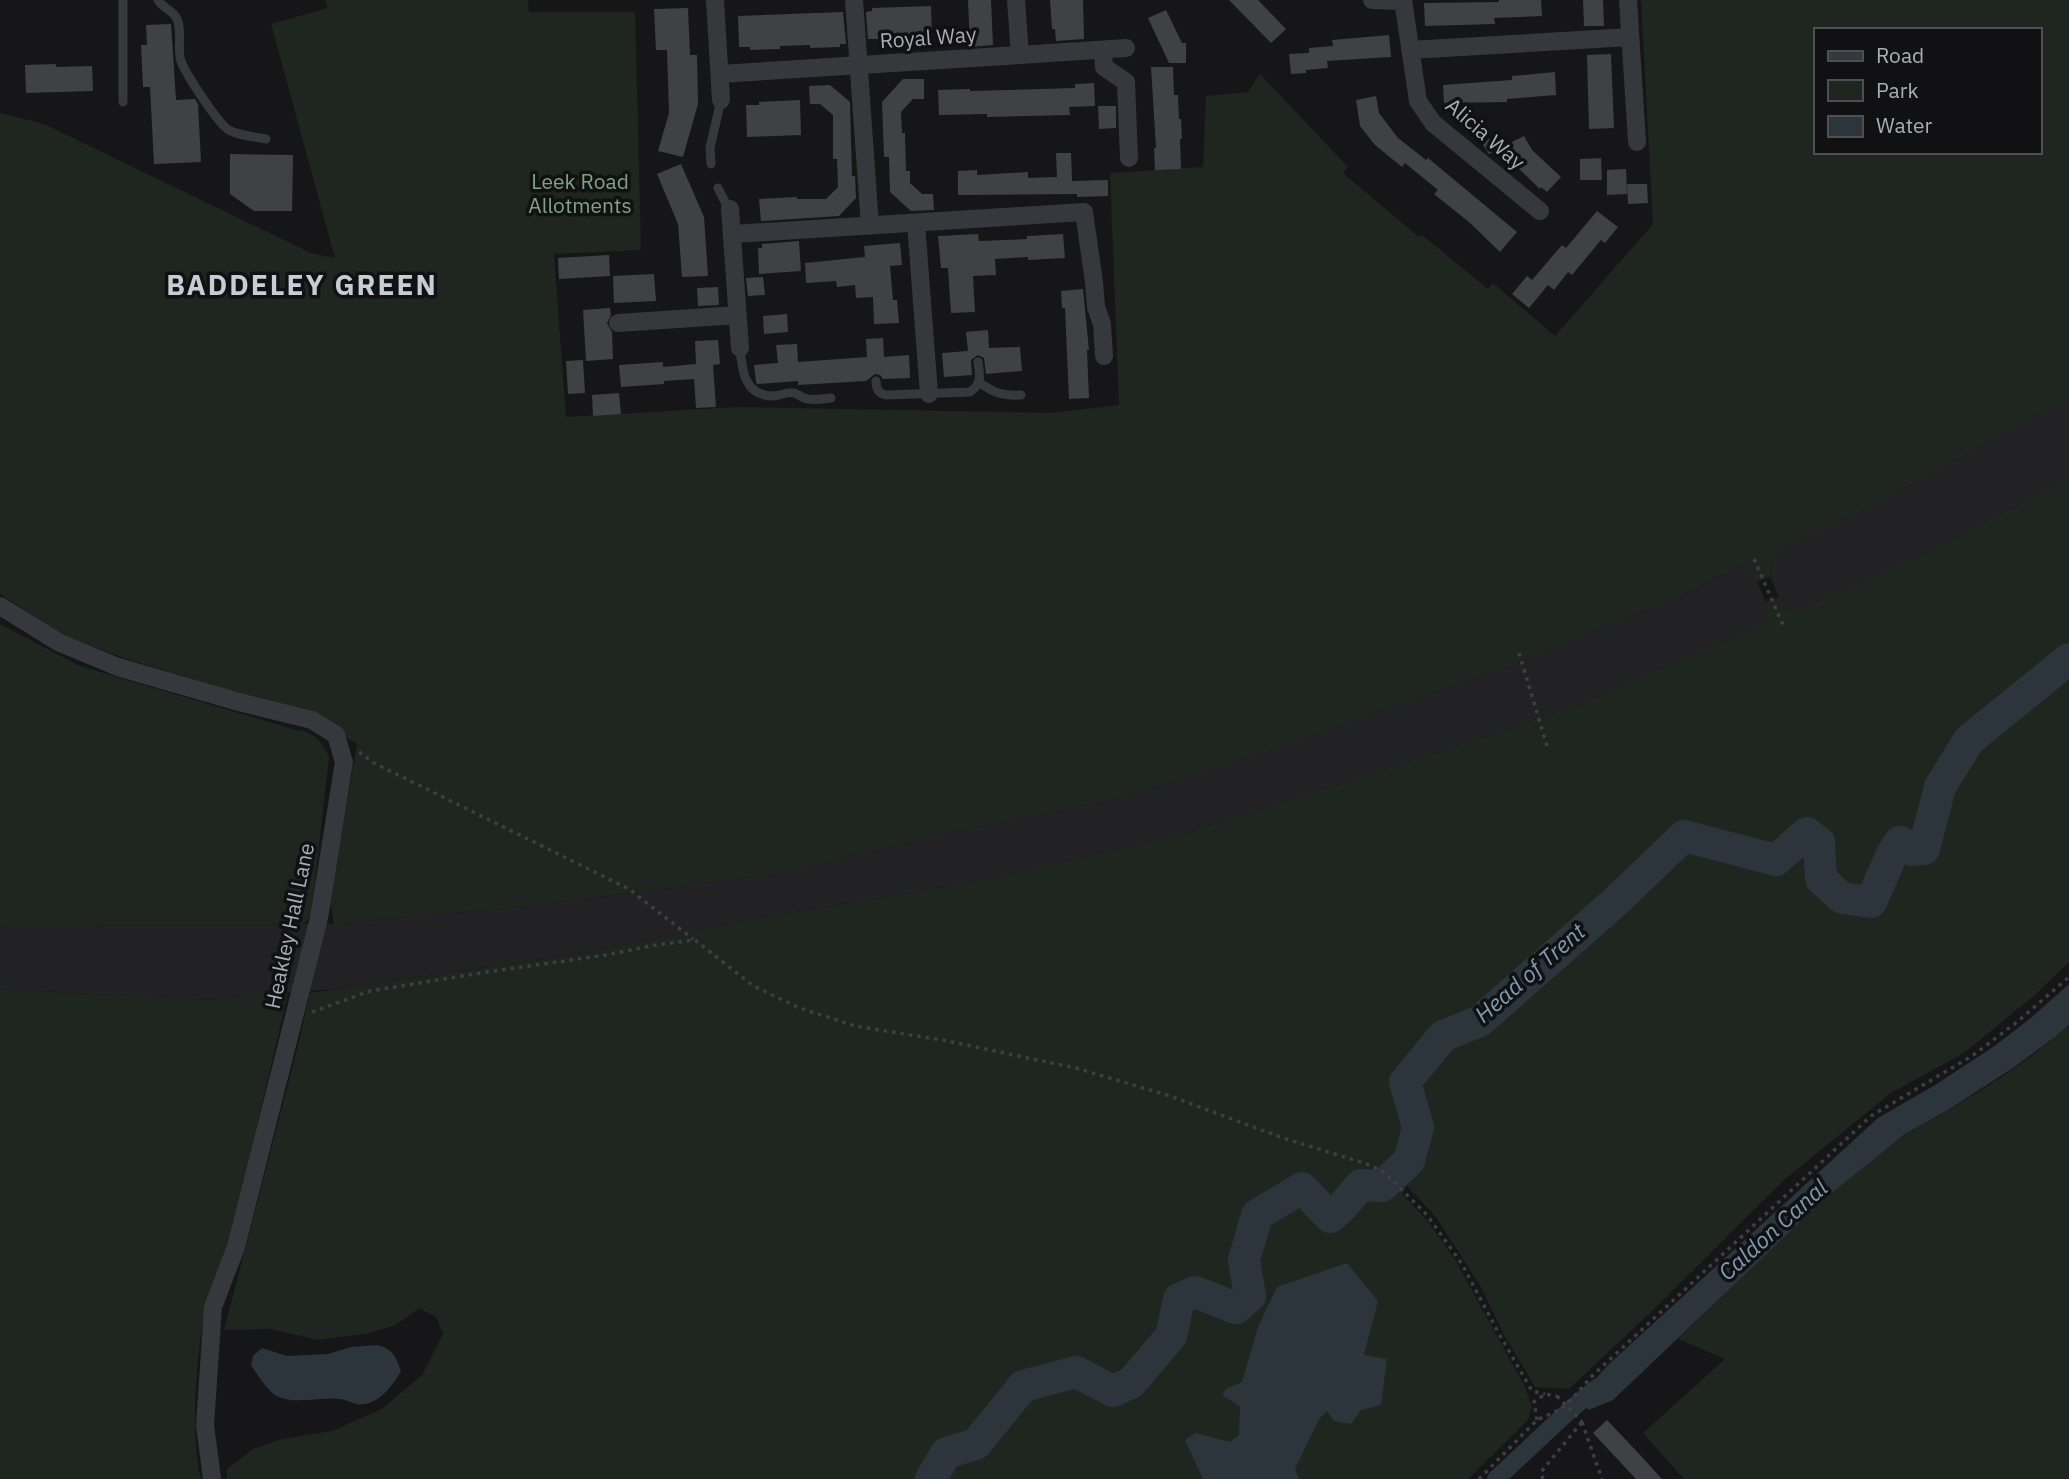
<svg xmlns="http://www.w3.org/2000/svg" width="2069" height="1479" viewBox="0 0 2069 1479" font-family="'IBM Plex Sans',sans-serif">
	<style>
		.built { fill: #222225 }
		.green { fill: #1e261f; fill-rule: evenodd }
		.water { fill: #2c353c }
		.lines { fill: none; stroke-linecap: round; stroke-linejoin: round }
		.canal { stroke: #2c353c; stroke-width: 18 }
		.river { stroke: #2c353c; stroke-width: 32 }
		.building { fill: #404145 }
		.path { stroke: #3d3f44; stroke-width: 3.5; stroke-dasharray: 3.5 5; stroke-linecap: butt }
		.service { stroke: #37383d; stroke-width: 9 }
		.minor { stroke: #37383d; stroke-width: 18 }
		.path-bridge { stroke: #3d3f44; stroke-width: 3.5; stroke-dasharray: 3.5 5; stroke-linecap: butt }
		.labels { text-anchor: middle; stroke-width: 7; stroke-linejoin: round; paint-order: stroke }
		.street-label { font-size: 21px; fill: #a8adb8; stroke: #111113 }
		.park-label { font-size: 21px; fill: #7fa381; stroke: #111113 }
		.water-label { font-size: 23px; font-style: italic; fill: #7f9bb3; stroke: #111113 }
		.district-label { font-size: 28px; font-weight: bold; letter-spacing: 2px; fill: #c9ccd4; stroke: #111113 }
	</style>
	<rect width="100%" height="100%" fill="#161618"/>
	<!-- built -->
	<path class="built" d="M2069,399V478L1935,548L1793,612L1779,597L1770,577L1773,564L1770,553L1870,507Z
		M1745,565L1757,582L1766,602L1769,622L1570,708L1381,771L1178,835L995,878L749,920L586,953L335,989L204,1000L0,989V925L334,924L538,905L777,874L933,837L1121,798L1282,747L1522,662L1683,594Z"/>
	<!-- green -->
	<path class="green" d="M325,0H528L529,12H635L641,250L554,254L566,417L737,407L1051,413L1119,405L1110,173L1203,167L1206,96L1248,92L1260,74L1348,167L1343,173L1419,237L1422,235L1488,289L1493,283L1555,336L1653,224L1641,0H2069V399L1870,507L1771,553L1773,564L1770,577L1757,582L1744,565L1683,594L1522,662L1282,747L1121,798L933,837L777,874L538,905L334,924L330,901L357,744L345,736L323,716L266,701L133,661L66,637L0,594V113L44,124L311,253L335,258L271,24L328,8ZM1815,30H2039V152H1815Z
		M2069,478V962L2036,994L1964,1053L1891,1093L1785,1179L1654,1309L1569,1389L1535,1387L1504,1335L1481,1287L1454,1245L1435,1216L1407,1186L1402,1194L1427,1220L1456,1261L1525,1387L1532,1407L1528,1420L1468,1479H227V1469L253,1449L282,1439L332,1431L382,1409L422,1375L443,1334L436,1317L419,1308L396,1325L365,1334L317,1340L270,1329L224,1330L298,1046L310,993L586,953L749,920L995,878L1178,835L1381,771L1570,708L1768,622L1766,602L1779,597L1793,612L1935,548Z
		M0,624L80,666L296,730C314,732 322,741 329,757L311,917L303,924L0,925Z
		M0,989L204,1000L288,993L235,1221C232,1233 229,1246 224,1257C221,1266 216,1273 213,1282C197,1325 189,1435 201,1479H0Z
		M2069,1025V1479H1684L1643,1433L1725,1359L1678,1339C1751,1268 1822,1194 1905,1134C1918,1125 1933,1119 1947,1111C1989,1086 2033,1058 2069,1025Z"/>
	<!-- water -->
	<path class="water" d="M2069,984V1025L2055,1037L2013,1068L1948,1110L1906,1133L1823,1200L1613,1400L1589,1410L1578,1398L1609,1364L1878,1118L1935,1085L1996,1045L2032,1017Z
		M1347,1263L1378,1301L1364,1355L1387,1359L1381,1405L1361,1410L1351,1424L1334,1421L1327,1411L1319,1419L1295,1469L1299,1479H1203L1185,1440L1196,1433L1230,1442L1239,1435L1240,1406L1222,1395L1226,1389L1242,1382L1258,1327L1277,1287Z
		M378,1345C394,1350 396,1357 401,1371C393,1385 382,1400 366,1404C356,1406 348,1400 340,1399C320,1396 294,1406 275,1395C265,1388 257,1374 251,1365L253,1356L262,1348L287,1356L328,1354L351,1347Z"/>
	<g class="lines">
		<!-- canal -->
		<path class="canal" d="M1496,1479L1571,1409L1598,1387"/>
		<!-- river -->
		<path class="river" d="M931,1479L946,1453L976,1444L1023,1386L1076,1372L1113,1391L1131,1383L1171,1336L1179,1299L1195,1292L1236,1308L1250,1296L1244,1260L1257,1215L1302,1188L1330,1217L1340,1209L1361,1185L1382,1186L1409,1161L1418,1127L1405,1082L1443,1036L1480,1021L1615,902L1684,836L1776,860L1807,833L1819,842L1821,879L1842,898L1871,902L1892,854L1900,842L1912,850L1924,849L1940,787L1969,740L2069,659"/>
	</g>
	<!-- building -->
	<path class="building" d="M968,0H991L993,45L970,47Z
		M1050,0H1083L1084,39L1056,41L1055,29H1052Z
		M1229,0H1258L1286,29L1271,43Z
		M1499,0H1541L1542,16L1494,18L1495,24L1425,26L1424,3L1499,2Z
		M1583,0H1603L1604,26H1584Z
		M931,6L932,37L919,38V41L889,42V39H868L866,12L872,11V8Z
		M688,8L690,55H697L698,104L683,157L658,151L669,113L667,50H656L654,9Z
		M1166,10L1182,43H1186V63H1169L1148,18Z
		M843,12L846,44H840V47L810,48V45L780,46V49L750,50V47H739L738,16Z
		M171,24L176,100L195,99L198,104L201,162L154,164L150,87H143L141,45H147L146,25Z
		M1389,35L1391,57L1327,61L1328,68L1306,70V73L1291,74L1289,54L1309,53V48L1333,46L1332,40Z
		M1611,54L1614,128L1589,129L1587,55Z
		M56,64V67L92,66L93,91L26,93L25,65Z
		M1151,67H1173L1174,95H1178L1179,119H1181L1182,139H1180L1181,169L1155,170L1154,148H1156Z
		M1555,72L1556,95L1507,99V102L1444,103L1443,85L1512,80V76Z
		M903,79H924V99H913L901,112L902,133H905L906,171H910V183L922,194H933L934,210L911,211L890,192L889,157H884L882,102Z
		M1094,83L1095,106L1069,107L1070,115L987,117V114L939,115L938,90L970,89V91L1075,88V84Z
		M830,85L850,102L852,176H855L856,198L839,216L761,221L759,199L797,197V199H826L838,187L837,159H833V115L820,104H810L809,86Z
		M1376,96L1379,113L1398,138L1426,160L1428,158L1517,232L1500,252L1470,223L1434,194L1438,190L1405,163L1402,167L1375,145L1360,126L1356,100Z
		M800,100L801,135L747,137L746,105H759V102Z
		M1098,106H1116V128L1099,129Z
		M1495,136L1501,148L1489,154L1482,143Z
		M1524,136L1532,150L1561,177L1547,192L1541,187L1540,189L1518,168L1504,146Z
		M1056,153H1071L1072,181L1108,180V196L1077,197V194L958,195V171L977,170V175L1028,172V178L1057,177Z
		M230,154L293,155L292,211H254L230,194Z
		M1601,158L1602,180H1580V159Z
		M681,164L704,217L708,276L682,277L678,224L657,174Z
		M1626,169L1627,194L1607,195V170Z
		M1627,184H1647L1648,203L1628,204Z
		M1597,211L1618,227L1605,243L1601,240L1572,275L1568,272L1554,290L1548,285L1529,308L1512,294L1527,276L1532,280L1562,245L1566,248Z
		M978,234L979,241L1027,239V236L1063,234L1065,258L1028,260V257L995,259L996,275L973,276L975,312L951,313L948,268H941L938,236Z
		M799,241L801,271L759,274L758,248H762V244Z
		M900,243L902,265L890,266L893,300H897L899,323L874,324L873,297L856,298L855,285L837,287L836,281L806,283L805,263L865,257L864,246Z
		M609,255L610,276L559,279L558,258Z
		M654,274L656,301L614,303L613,276Z
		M763,277L765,295L748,296L746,278Z
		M718,287L719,305L698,306L697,288Z
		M1083,289L1089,350H1087L1089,398L1069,399L1065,308H1062L1061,291Z
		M610,308L611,315L607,323L612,332L613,359L586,361L583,310Z
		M787,314L788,332L764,334L763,316Z
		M988,330L989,348L1020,347L1022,371L986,374L984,358L978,355L971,360L972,375L944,377L942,353L968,351L966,332Z
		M883,338L884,357L909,355L910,378L883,379L880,375L875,374L866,381L798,385V381L757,384L756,382L754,365L778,363L776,345L797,344L798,362L867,357L866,339Z
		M718,340L720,364L713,365L716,407L696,408L694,379L664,381V384L621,387L619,365L663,362V367L696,364L695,341Z
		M583,360L585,393L568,394L566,361Z
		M619,393L621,414L593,416L592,395Z
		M1607,1420L1641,1456L1662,1479H1636L1593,1433Z"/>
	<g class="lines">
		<!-- path -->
		<path class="path" d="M1754,559L1783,625
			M1519,653L1547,746
			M359,752L374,763L629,889L693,939
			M312,1012L370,991L487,972L606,955L656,945L695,940L752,985L797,1007L855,1026L942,1040L1076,1068L1170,1096L1283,1138L1367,1164L1384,1172L1427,1215L1462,1264L1498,1332L1532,1391L1545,1394
			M1537,1420L1534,1402L1545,1394L1557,1396
			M1582,1422L1602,1479
			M1479,1479L1537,1420L1561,1409L1573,1398L1591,1377L1871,1116L1972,1056L2017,1022L2069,977
			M1543,1479L1541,1472L1582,1422"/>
		<!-- service -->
		<path class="service" d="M158,0C162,8 173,10 177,19C182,29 178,46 180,57C181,68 219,125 229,130C236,135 257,137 266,139
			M123,102V0
			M711,164L710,148L721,100
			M718,188L725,202L730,209
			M740,348C742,370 744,396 773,396C780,396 788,391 794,393C798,394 801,397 804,398C813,401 822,399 831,398
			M876,381C876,389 878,393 886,395L970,392C982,384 980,375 978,362
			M979,382C993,393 1003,396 1021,395"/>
		<!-- minor -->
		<path class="minor" d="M715,0L721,100
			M854,0L870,226
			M1372,0L1403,1
			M1403,0L1418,101L1433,123L1540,211
			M1628,0L1637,142
			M1103,50L1104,67L1126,82L1129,158
			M1410,50L1630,37
			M1020,55L1126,48
			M720,74L1020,55L1016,0
			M730,209L740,348
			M916,223L929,394
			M733,234L1084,212L1094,282L1096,307L1102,324L1104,356
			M618,323L738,315
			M0,606L60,643L118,667L239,702L312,720L336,735L344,762L319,918L236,1247L213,1307L205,1425L212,1479"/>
		<!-- path-bridge -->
		<path class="path-bridge" d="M1557,1396L1582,1422"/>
	</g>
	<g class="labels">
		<!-- street labels -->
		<g class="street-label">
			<text transform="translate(928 38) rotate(-4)" y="7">Royal Way</text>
			<text transform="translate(1485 134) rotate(41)" y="7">Alicia Way</text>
			<text transform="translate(290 926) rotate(-78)" y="7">Heakley Hall Lane</text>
		</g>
		<!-- park labels -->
		<g class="park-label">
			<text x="580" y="189">Leek Road<tspan x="580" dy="24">Allotments</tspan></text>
		</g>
		<!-- water labels -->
		<g class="water-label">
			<text transform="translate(1530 973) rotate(-41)" y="8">Head of Trent</text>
			<text transform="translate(1773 1230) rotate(-42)" y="8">Caldon Canal</text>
		</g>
		<!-- district labels -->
		<g class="district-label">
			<text x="302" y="295">BADDELEY GREEN</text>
		</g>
	</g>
	<!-- legend -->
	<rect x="1814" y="28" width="228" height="126" fill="#111113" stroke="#4d4f55" stroke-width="2"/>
	<rect x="1828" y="51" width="35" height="10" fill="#37383d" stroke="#4d4f55" stroke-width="2"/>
	<text x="1876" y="63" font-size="21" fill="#a8adb8">Road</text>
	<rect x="1828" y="80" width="35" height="21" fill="#1e261f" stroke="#4d4f55" stroke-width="2"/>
	<text x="1876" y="98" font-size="21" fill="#a8adb8">Park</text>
	<rect x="1828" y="116" width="35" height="21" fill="#2c353c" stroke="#4d4f55" stroke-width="2"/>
	<text x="1876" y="133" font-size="21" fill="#a8adb8">Water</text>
</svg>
